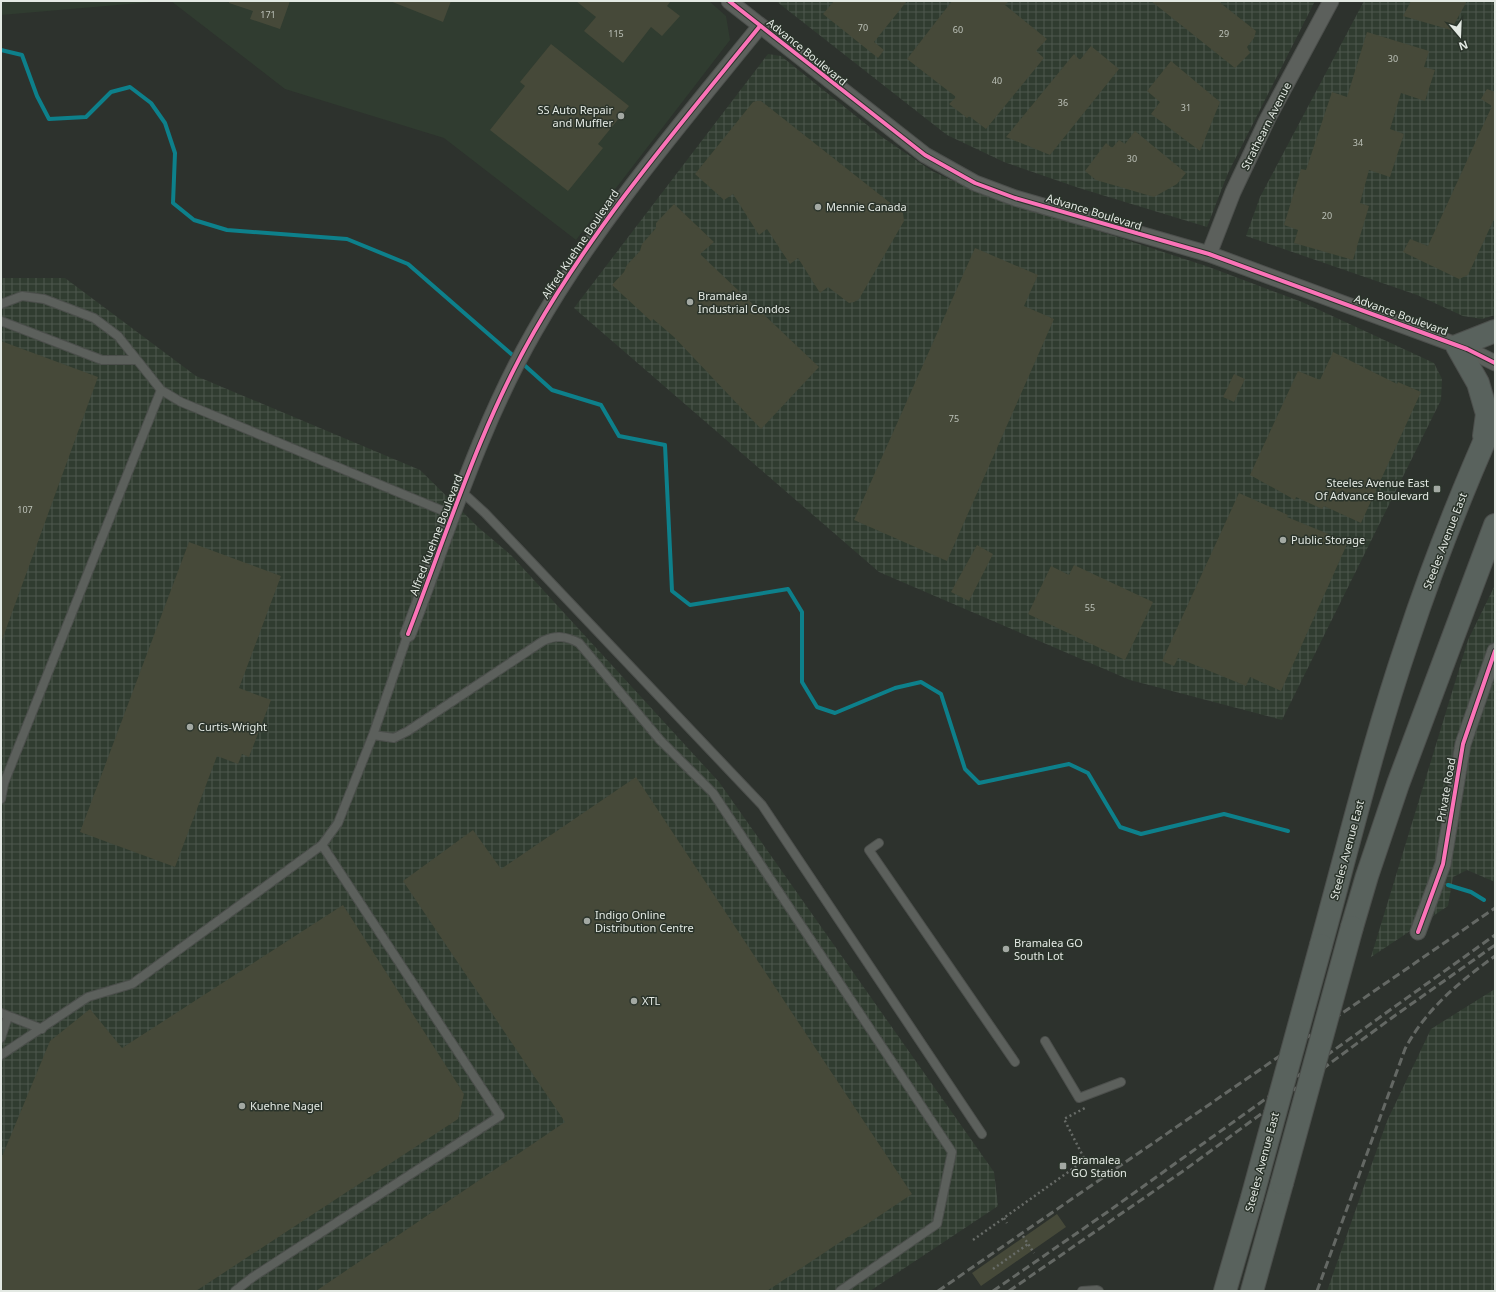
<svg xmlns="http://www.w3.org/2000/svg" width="1496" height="1292" viewBox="0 0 1496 1292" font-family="'Noto Sans',sans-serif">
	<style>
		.built { fill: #303c30 }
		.industrial { fill: url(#industrial-grid) }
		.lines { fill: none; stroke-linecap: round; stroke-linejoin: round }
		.stream { stroke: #0d808b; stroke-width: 4 }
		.building { fill: #464939 }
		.service-casing { stroke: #4c4f4c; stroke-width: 10 }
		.minor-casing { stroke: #4c4f4c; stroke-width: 17 }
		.secondary-casing { stroke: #4c4f4c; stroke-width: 24 }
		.path { stroke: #686c68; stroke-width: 2.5; stroke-dasharray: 2 3; stroke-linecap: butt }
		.service { stroke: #5c605c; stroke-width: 8 }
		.minor { stroke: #5c605c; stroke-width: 15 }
		.secondary { stroke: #59625d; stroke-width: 22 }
		.rail { stroke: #646864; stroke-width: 3; stroke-dasharray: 8 4; stroke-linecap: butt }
		.secondary-bridge-casing { stroke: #4c4f4c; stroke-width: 24; stroke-linecap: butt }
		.secondary-bridge { stroke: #59625d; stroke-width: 22 }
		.cycleway-casing { stroke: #2b342b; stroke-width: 6 }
		.cycleway { stroke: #fb73b8; stroke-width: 4 }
		.poi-dot { fill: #a3a9a3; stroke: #2b342b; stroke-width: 1.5 }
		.labels { text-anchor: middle; stroke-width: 3; stroke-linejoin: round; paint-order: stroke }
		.number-label { font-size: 9px; fill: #bcc1b8 }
		.street-label { font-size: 11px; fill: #e3e9e3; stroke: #2b342b }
		.poi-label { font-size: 11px; fill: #e3e9e3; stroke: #2b342b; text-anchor: start }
	</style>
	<defs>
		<pattern id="industrial-grid" width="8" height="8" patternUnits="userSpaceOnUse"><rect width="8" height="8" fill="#303c30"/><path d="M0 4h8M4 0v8" fill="none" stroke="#4e584e"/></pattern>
	</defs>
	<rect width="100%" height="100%" fill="#2d322d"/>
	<!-- built -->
	<path class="built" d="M1,1H164L1,15Z
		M171,1H709L726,16L730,40L576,240L444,138L285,89Z"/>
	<!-- industrial -->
	<path class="industrial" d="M776,1H1315L1228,173L1207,227L1079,188L1004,162L947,135Z
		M1364,1H1495V315L1482,319L1463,316L1417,295L1246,236L1260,197Z
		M768,54L781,56L882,137L932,171L971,189L1209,267L1302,302L1434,363L1442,379L1441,400L1282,720L1130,680L879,572L574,308Z
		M1,278H65L196,376L420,470L479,528L511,555L719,782L994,1172L998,1206L870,1291H1Z
		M1495,585V882L1467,870L1453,877L1448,906L1371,957L1468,640Z
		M1495,989V1291H1327L1387,1121L1431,1029Z"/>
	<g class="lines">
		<!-- stream -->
		<path class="stream" d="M1,50L22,55L37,96L49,119L86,117L111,92L130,87L151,103L165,123L175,153L173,203L194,220L227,230L347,239L408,264L517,359
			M522,363L552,390L601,405L619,436L665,445L672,591L690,605L788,589L802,612V682L817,707L835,713L895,688L921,682L941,694L965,769L979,783L1069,764L1088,773L1120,827L1141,834L1224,814L1288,831
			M1448,885L1471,892L1484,900"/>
	</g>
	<!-- building -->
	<path class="building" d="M229,1H290L280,29L250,19L253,11L229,3Z
		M390,1H451L443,22Z
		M576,1H671L667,6L680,16L662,36L651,27L623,63L584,31L596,17Z
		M834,1H907L874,42L884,50L878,58L823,14Z
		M952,1H1009L1005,5L1047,39L1036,51L1044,58L986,129L969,116L967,118L949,104L956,97L907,59Z
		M1151,1H1218L1256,31L1254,38L1247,47L1250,53L1235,68Z
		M1411,1H1467L1451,30L1403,16Z
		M1367,32L1429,51L1424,67L1435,70L1425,101L1401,93L1390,129L1404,134L1390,177L1369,170L1360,203L1369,206L1353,260L1294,243L1298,230L1284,225L1301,169L1306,170L1332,92L1347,97Z
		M551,44L629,106L598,144L603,148L568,191L490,130L525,86L520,82Z
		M1091,46L1119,69L1050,155L1006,137L1074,54L1080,60Z
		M1171,61L1220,102L1200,151L1151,114L1160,102L1147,91Z
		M1487,89L1495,92V217L1468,275L1459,279L1403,252L1410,239L1428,246L1492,106L1481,99Z
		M757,101H761L903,213L904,221L859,299L854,302L849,303L828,287L820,293L798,258L790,264L767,229L759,235L733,194L724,200L695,174L753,102Z
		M1135,131L1186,173L1177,184L1154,197L1096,180L1085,171L1106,143L1112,148L1119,140L1125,144Z
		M674,204L714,242L700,254L819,367L761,429L674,337L653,319L651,321L612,285L624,272L627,265L640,251L642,244L656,228V223Z
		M975,248L1038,275L1024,306L1054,319L947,561L854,520Z
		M1,341L98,377L2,640H1Z
		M1333,352L1397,384L1398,382L1421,392L1361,523L1324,506L1322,509L1296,497L1295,500L1250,475L1298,371L1320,380Z
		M1234,374L1245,379L1234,402L1223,397Z
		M1239,493L1288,515L1287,517L1348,542L1281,691L1250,677L1246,686L1178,658L1174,666L1162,661Z
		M189,542L281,576L239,688L271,700L249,757L242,754L238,764L217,756L175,867L80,832Z
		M977,545L993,554L969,601L951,592Z
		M1074,565L1153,602L1125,660L1028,614L1051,566L1069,575Z
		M636,777L912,1194L767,1291H316L565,1122L403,881L473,830L501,869Z
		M343,905L464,1094L458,1119L196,1291H1V1159L50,1041L90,1009L122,1048Z
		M1057,1214L1066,1227L981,1286L972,1273Z"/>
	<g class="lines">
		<!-- service casing -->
		<g class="service-casing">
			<path id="service" d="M1,304L22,296L44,299L94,318L118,336L161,390L181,402L453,515
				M1,321L102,360H136
				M462,492L485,513L762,805L982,1134
				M373,735L394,738L408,731L543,641C556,635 566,636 579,643L660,740L713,793L952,1152L937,1224L840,1291
				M1,799L4,783L161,390
				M879,843L869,850L1015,1062
				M1,1013L42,1029
				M1,1038L8,1016
				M1045,1041L1079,1098L1121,1082
				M1,1055L88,997L132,984L322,845L338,823L373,735L408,634
				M235,1291L253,1277L500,1116L322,845
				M1082,1291L1097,1290L1099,1291"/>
		</g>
		<!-- minor casing -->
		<g class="minor-casing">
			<path id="minor" d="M729,1L925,155L975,183L1015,198L1209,254L1467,349L1495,363
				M1209,254L1233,192L1268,118L1331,1
				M408,634C447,533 480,426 534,332C598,220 680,125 760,26
				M1418,932L1443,864L1463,744L1495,651"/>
		</g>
		<!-- secondary casing -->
		<g class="secondary-casing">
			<path id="secondary" d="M1484,436L1487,414L1478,383L1457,346L1495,331
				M1352,927L1367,876L1398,784L1495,525
				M1321,945C1349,843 1374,740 1408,640C1433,564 1463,489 1495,417
				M1225,1291L1252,1198
				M1252,1291L1282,1183"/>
		</g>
		<!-- path -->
		<path class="path" d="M1004,1218L1007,1223
			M1023,1236L1034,1253
			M973,1240L1085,1160L1064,1119L1085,1108
			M993,1269L1028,1244"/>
		<!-- service -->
		<use href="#service" class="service"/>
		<!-- minor -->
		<use href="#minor" class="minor"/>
		<!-- secondary -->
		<use href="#secondary" class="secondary"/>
		<!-- rail -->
		<path class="rail" d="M938,1291L1495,908
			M993,1291L1106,1213L1495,935
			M1009,1291L1186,1169L1393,1017L1495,945
			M1317,1291L1405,1049C1426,1009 1459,982 1495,956"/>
		<!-- secondary-bridge casing -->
		<g class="secondary-bridge-casing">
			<path id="secondary-bridge" d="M1282,1183L1352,927
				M1252,1198L1321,945"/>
		</g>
		<!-- secondary-bridge -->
		<use href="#secondary-bridge" class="secondary-bridge"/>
		<!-- cycleway casing -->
		<g class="cycleway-casing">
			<path id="cycleway" d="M729,1L925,155L975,183L1015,198L1209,254L1467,349L1495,363
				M408,634C447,533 480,426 534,332C598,220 680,125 760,26
				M1418,932L1443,864L1463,744L1495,651"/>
		</g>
		<!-- cycleway -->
		<use href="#cycleway" class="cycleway"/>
	</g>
	<!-- markers -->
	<g class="poi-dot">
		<circle cx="621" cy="116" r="4"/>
		<circle cx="818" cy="207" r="4"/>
		<circle cx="690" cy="302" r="4"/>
		<rect x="1433" y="485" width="8" height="8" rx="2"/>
		<circle cx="1283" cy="540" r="4"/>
		<circle cx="190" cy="727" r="4"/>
		<circle cx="587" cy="921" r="4"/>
		<circle cx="1006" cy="949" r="4"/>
		<circle cx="634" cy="1001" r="4"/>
		<circle cx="242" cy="1106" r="4"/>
		<rect x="1059" y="1162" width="8" height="8" rx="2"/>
	</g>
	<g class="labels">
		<!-- number labels -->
		<g class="number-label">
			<text x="268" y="18">171</text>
			<text x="863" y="31">70</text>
			<text x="958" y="33">60</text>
			<text x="616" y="37">115</text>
			<text x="1224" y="37">29</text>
			<text x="1393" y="62">30</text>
			<text x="997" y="84">40</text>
			<text x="1063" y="106">36</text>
			<text x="1186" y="111">31</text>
			<text x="1358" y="146">34</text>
			<text x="1132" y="162">30</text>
			<text x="1327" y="219">20</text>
			<text x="954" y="422">75</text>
			<text x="25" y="513">107</text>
			<text x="1090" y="611">55</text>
		</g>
		<!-- street labels -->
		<g class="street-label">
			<text transform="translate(807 52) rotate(39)" y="4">Advance Boulevard</text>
			<text transform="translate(1266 126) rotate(-63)" y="4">Strathearn Avenue</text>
			<text transform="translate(1094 212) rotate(17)" y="4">Advance Boulevard</text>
			<text transform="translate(580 244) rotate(-56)" y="4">Alfred Kuehne Boulevard</text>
			<text transform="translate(1401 315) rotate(20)" y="4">Advance Boulevard</text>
			<text transform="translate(436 535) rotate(-69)" y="4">Alfred Kuehne Boulevard</text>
			<text transform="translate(1445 541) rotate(-69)" y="4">Steeles Avenue East</text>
			<text transform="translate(1446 790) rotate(-80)" y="4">Private Road</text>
			<text transform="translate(1347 850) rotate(-75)" y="4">Steeles Avenue East</text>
			<text transform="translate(1262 1162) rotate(-75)" y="4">Steeles Avenue East</text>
		</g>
		<!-- poi labels -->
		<g class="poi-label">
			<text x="613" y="114" text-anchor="end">SS Auto Repair<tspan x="613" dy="13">and Muffler</tspan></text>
			<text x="826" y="211">Mennie Canada</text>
			<text x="698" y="300">Bramalea<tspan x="698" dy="13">Industrial Condos</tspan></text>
			<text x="1429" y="487" text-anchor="end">Steeles Avenue East<tspan x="1429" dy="13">Of Advance Boulevard</tspan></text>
			<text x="1291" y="544">Public Storage</text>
			<text x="198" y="731">Curtis-Wright</text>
			<text x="595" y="919">Indigo Online<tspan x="595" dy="13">Distribution Centre</tspan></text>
			<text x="1014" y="947">Bramalea GO<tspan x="1014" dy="13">South Lot</tspan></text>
			<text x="642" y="1005">XTL</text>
			<text x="250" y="1110">Kuehne Nagel</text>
			<text x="1071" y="1164">Bramalea<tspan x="1071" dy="13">GO Station</tspan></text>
		</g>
	</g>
	<!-- border -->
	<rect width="1496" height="1292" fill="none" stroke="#e3e9e3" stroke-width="4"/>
	<!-- north arrow -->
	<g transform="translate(1460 36) rotate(161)" stroke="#2b342b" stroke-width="3" paint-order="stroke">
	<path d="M0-3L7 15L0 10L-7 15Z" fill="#e3e9e3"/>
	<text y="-6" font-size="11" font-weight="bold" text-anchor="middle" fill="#e3e9e3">N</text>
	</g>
</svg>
